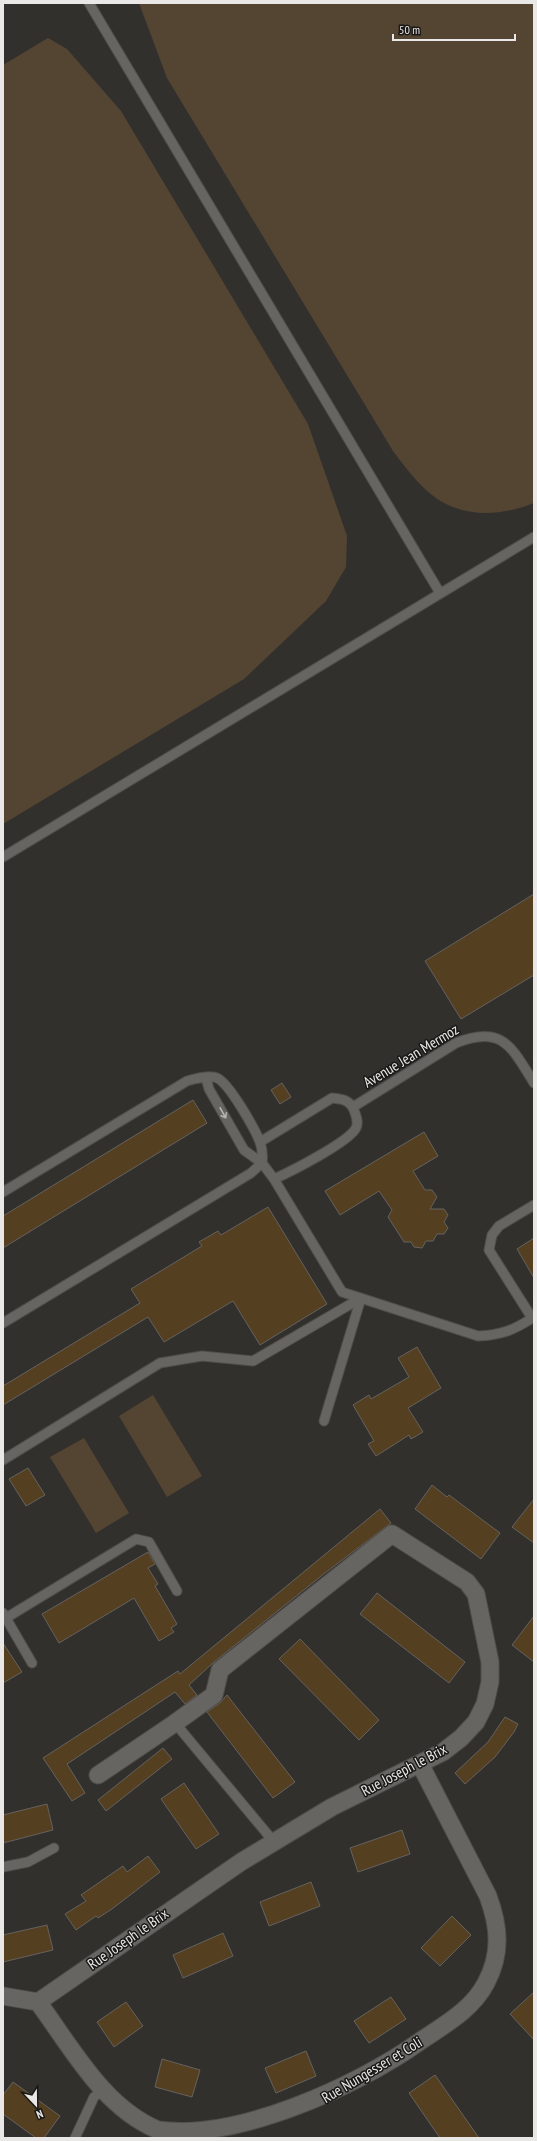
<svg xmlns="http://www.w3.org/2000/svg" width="537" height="2141" viewBox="0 0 537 2141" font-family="'PT Sans Narrow',sans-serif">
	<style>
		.green { fill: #544533 }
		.building { fill: #553f21; stroke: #65625f }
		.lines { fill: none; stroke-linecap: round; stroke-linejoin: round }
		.service-casing { stroke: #504e4b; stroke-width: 11 }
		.minor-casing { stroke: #504e4b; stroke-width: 19 }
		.service { stroke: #676562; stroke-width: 9 }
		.minor { stroke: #676562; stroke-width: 17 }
		.oneway { stroke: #b6b4b1 }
		.labels { text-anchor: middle; stroke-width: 3; stroke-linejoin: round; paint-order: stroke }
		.street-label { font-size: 15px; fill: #eae8e6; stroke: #191817 }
	</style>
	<rect width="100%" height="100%" fill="#32302d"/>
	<!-- green -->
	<path class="green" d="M139,3H534V503C497,518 455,518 425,489C413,478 403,464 393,451L167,78Z
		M48,38L67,49L121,111L308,424L347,536L346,567L326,601L244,679L3,824V65Z
		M153,1395L202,1476L167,1497L119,1416Z
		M84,1438L129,1513L96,1533L50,1457Z"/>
	<!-- building -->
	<path class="building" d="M534,894V975L461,1019L425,961Z
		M282,1083L291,1097L280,1104L271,1090Z
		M193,1100L207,1123L3,1248V1216Z
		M424,1132L438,1156L413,1171L425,1190H432L437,1197L430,1209H444L448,1215L444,1222L448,1228L444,1234H437L433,1241H426L422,1248L414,1247L411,1242H404L388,1217L392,1210L379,1191L340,1215L325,1191Z
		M268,1207L327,1304L260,1345L233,1301L164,1342L148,1317L3,1405V1386L140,1303L131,1289L202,1246L199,1242L218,1231L221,1235Z
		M534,1238V1278L517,1249Z
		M417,1347L441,1388L408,1408L423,1432L411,1439L409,1435L376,1456L368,1444L374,1441L353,1405L369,1395L371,1399L409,1377L398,1358Z
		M28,1468L45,1495L26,1506L9,1479Z
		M432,1485L447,1497L449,1495L500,1533L481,1559L415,1509Z
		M534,1499V1543L512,1527Z
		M380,1509L391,1523L325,1573L214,1662L189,1685L197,1695L185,1704L175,1692L67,1764L85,1793L72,1801L43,1758L178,1671L180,1674Z
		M148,1552L155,1564L148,1568L158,1584L155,1586L177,1624L171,1628L174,1632L159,1641L134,1598L59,1643L42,1614Z
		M377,1593L465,1662L449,1683L360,1614Z
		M534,1616V1662L512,1645Z
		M300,1639L379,1720L359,1740L279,1659Z
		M3,1643L22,1672L3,1683Z
		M227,1695L295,1782L273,1798L207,1712L220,1703Z
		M505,1717L518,1724L514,1732L495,1757L465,1784L455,1773L488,1742Z
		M163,1748L172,1759L106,1811L98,1800Z
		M184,1783L219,1834L196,1849L161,1799Z
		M47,1804L53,1830L3,1843V1815Z
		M402,1830L410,1854L358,1872L350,1848Z
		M148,1856L160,1872L112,1909L98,1918L96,1916L76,1930L65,1914L86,1901L81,1895L123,1866L127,1872Z
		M311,1882L320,1906L269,1926L260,1902Z
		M452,1916L471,1935L440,1966L421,1948Z
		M47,1925L53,1950L3,1962V1935Z
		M223,1933L233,1956L183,1978L173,1955Z
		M534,1992V2040L510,2014Z
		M391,1997L406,2019L369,2043L354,2021Z
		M126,2002L143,2026L114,2047L97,2022Z
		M306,2051L316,2076L276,2093L265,2068Z
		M162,2059L200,2070L192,2097L155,2087Z
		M435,2075L479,2138H440L409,2093Z
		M13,2082L60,2116L44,2138H36L3,2114V2095Z"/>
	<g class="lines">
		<!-- service casing -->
		<g class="service-casing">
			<path id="service" d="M89,3L440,593
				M3,857L534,537
				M206,1078L209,1089L244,1150L262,1163L274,1179L342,1292L478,1336C502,1335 514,1330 534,1317
				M353,1107L456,1043C503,1024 512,1048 534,1083
				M260,1142L332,1098C342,1099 350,1100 354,1110C356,1116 359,1122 356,1128C349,1142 290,1172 274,1179
				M3,1192L187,1081C194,1079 211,1075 217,1078C229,1083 255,1129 260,1142C262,1148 263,1156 262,1163L251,1173L3,1323
				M532,1318L489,1250L492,1235L499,1226L534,1205
				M324,1421L361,1298
				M3,1460L160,1363L202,1356L253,1361L361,1298
				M3,1613L32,1663
				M6,1618L136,1539L149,1542L177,1591
				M175,1723L274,1842
				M3,1867L28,1862L54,1848
				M75,2138L94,2097L103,2090"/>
		</g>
		<!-- minor casing -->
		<g class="minor-casing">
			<path id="minor" d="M3,1996L38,2002L241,1862L332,1807L443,1752L461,1738L476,1722L485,1704L490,1682V1662L476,1594L467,1582L392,1534L220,1670L214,1695L175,1723L98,1775
				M38,2002C72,2048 103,2107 158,2130C237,2141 357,2086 419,2042C444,2025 472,2010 486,1983C502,1953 499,1926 488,1896L420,1764"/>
		</g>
		<!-- service -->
		<use href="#service" class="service"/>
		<!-- minor -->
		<use href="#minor" class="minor"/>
	</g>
	<!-- one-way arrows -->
	<defs><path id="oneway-shaft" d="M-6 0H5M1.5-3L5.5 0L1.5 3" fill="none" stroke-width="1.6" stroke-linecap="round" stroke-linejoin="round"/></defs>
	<use class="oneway" href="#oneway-shaft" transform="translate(223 1113) rotate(61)"/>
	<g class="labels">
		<!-- street labels -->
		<g class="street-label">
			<text transform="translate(411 1056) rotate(-31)" y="5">Avenue Jean Mermoz</text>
			<text transform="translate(404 1770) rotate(-28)" y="5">Rue Joseph le Brix</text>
			<text transform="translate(128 1939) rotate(-35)" y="5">Rue Joseph le Brix</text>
			<text transform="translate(372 2070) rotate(-31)" y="5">Rue Nungesser et Coli</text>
		</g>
	</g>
	<!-- border -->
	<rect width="537" height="2141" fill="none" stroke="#eae8e6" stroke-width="8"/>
	<!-- north arrow -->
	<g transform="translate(36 2105) rotate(158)" stroke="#191817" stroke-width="3" paint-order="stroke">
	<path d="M0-3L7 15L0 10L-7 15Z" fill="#eae8e6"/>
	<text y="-6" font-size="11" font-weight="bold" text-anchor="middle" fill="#eae8e6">N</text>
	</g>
	<!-- scale -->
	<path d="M393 34v6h122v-6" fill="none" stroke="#eae8e6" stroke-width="2"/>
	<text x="399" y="34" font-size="12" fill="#eae8e6" stroke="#191817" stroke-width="3" paint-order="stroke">50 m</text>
</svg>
